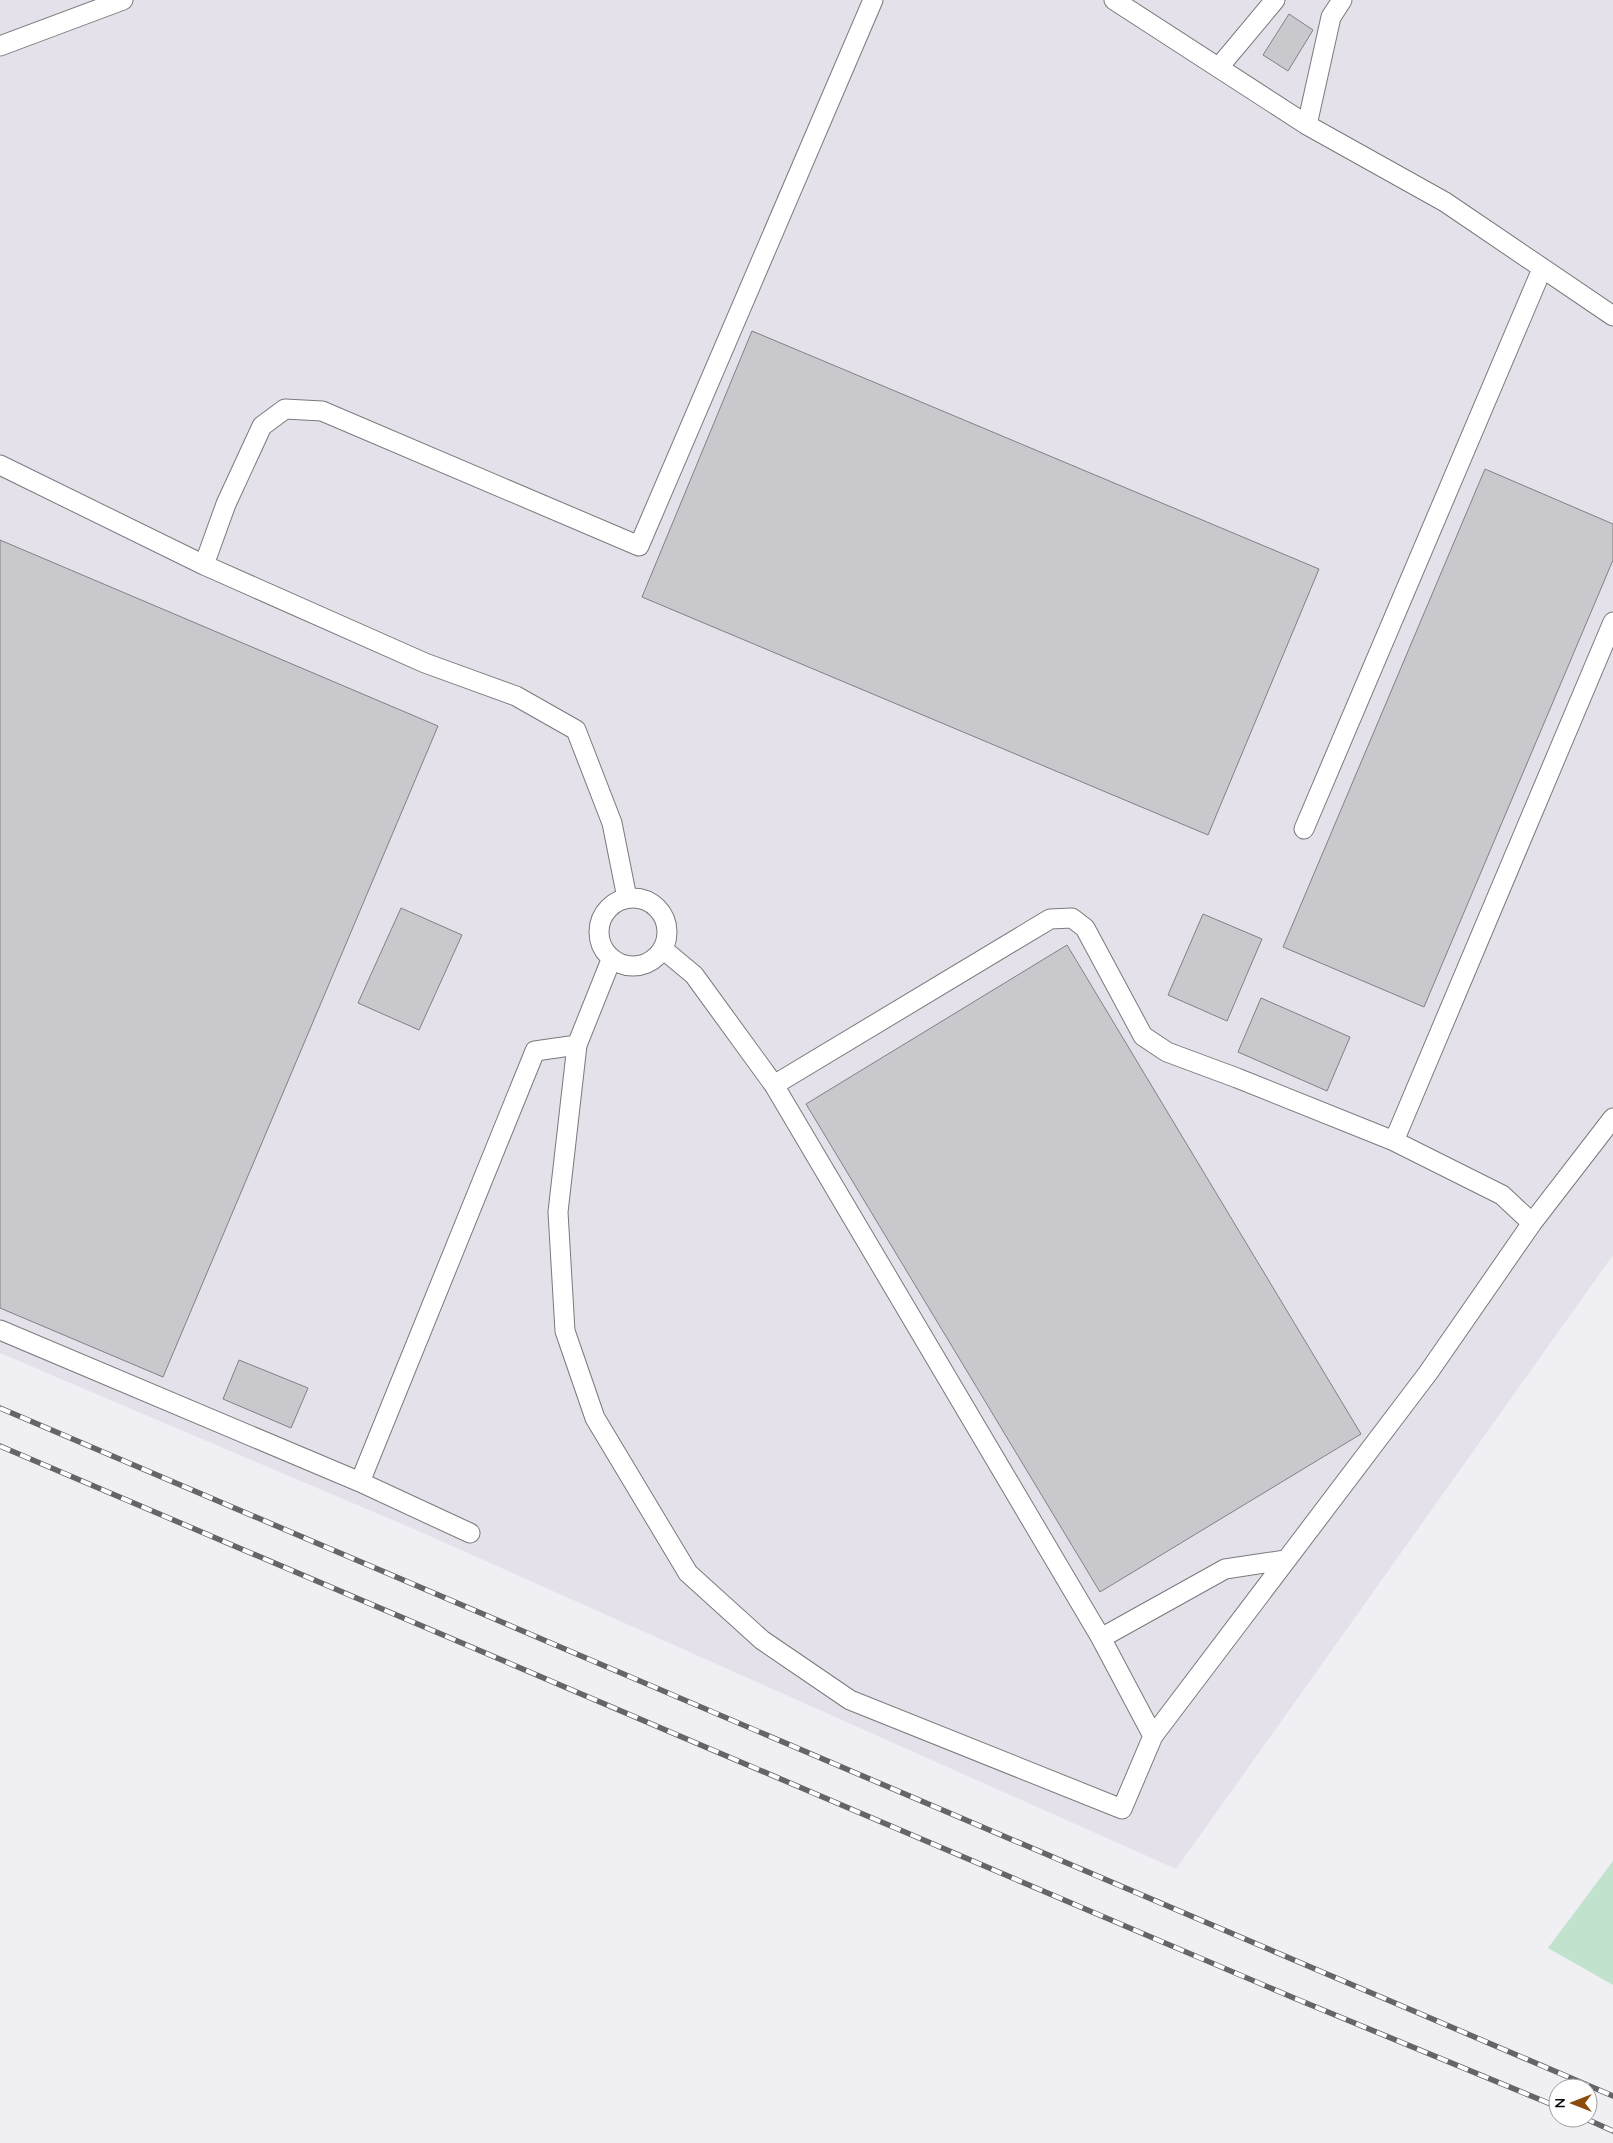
<svg xmlns="http://www.w3.org/2000/svg" width="1613" height="2143" viewBox="0 0 1613 2143" font-family="Quicksand,sans-serif">
	<style>
		.built { fill: #e4e1eb }
		.green { fill: #c1e3ce }
		.building { fill: #c9c8cc; stroke: #818184 }
		.lines { fill: none; stroke-linecap: round; stroke-linejoin: round }
		.lane-casing { stroke: #7a797c; stroke-width: 21 }
		.lane { stroke: #fff; stroke-width: 19 }
		.rail-casing { stroke: #656467; stroke-width: 5.5 }
		.rail { stroke: #fff; stroke-width: 4; stroke-dasharray: 11; stroke-linecap: butt }
	</style>
	<rect width="100%" height="100%" fill="#f0eff3"/>
	<!-- built -->
	<path class="built" d="M0,0H1613V1255L1176,1869L423,1533L0,1353Z"/>
	<!-- green -->
	<path class="green" d="M1613,1861V1985L1548,1948Z"/>
	<!-- building -->
	<path class="building" d="M1289,14L1313,30L1288,71L1263,55Z
		M752,331L1319,569L1208,835L642,597Z
		M1485,469L1613,524V560L1424,1007L1283,947Z
		M0,540L438,726L163,1377L0,1308Z
		M401,908L462,935L419,1030L358,1003Z
		M1203,914L1262,939L1227,1021L1168,995Z
		M1067,945L1361,1434L1100,1592L806,1104Z
		M1261,998L1350,1037L1327,1091L1238,1052Z
		M239,1360L308,1388L291,1428L223,1399Z"/>
	<g class="lines">
		<!-- lane casing -->
		<g class="lane-casing">
			<path id="lane" d="M1114,0L1307,125L1445,202L1613,316
				M0,46L123,0
				M1219,67L1275,0
				M1307,125L1331,17L1342,0
				M0,465L204,565L425,663L516,696L576,730L612,823L627,898
				M204,565L226,504L262,426L285,409L322,411L639,546L873,0
				M1304,829L1542,269
				M599 932a34 34 0 1 1 68 0a34 34 0 1 1-68 0Z
				M664,950L694,975L774,1085L1050,919L1072,918L1085,928L1143,1036L1167,1052L1237,1078L1394,1141
				M611,960L577,1045L558,1212L565,1331L595,1418L688,1573L762,1640L850,1700L1122,1809L1153,1736L1428,1373L1532,1223L1613,1118
				M774,1085L1101,1638L1153,1736
				M1532,1223L1502,1195L1394,1141L1613,622
				M0,1330L360,1482L470,1533
				M360,1482L535,1051L577,1045
				M1101,1638L1225,1569L1285,1560"/>
		</g>
		<!-- lane -->
		<use href="#lane" class="lane"/>
		<!-- rail casing -->
		<g class="rail-casing">
			<path id="rail" d="M0,1408L1613,2096
				M0,1446L1294,1998L1558,2107
				M1584,2118L1613,2131"/>
		</g>
		<!-- rail -->
		<use href="#rail" class="rail"/>
	</g>
	<!-- north arrow -->
	<g transform="translate(1573 2103) rotate(270)"><circle r="24" fill="#ffffff" stroke="#9e9e9e"/>
	<path d="M0-4L9 19L0 12L-9 19Z" fill="#894c0c"/>
	<text y="-8" font-size="14" font-weight="bold" text-anchor="middle" fill="#0c0c0d">N</text>
	</g>
</svg>
